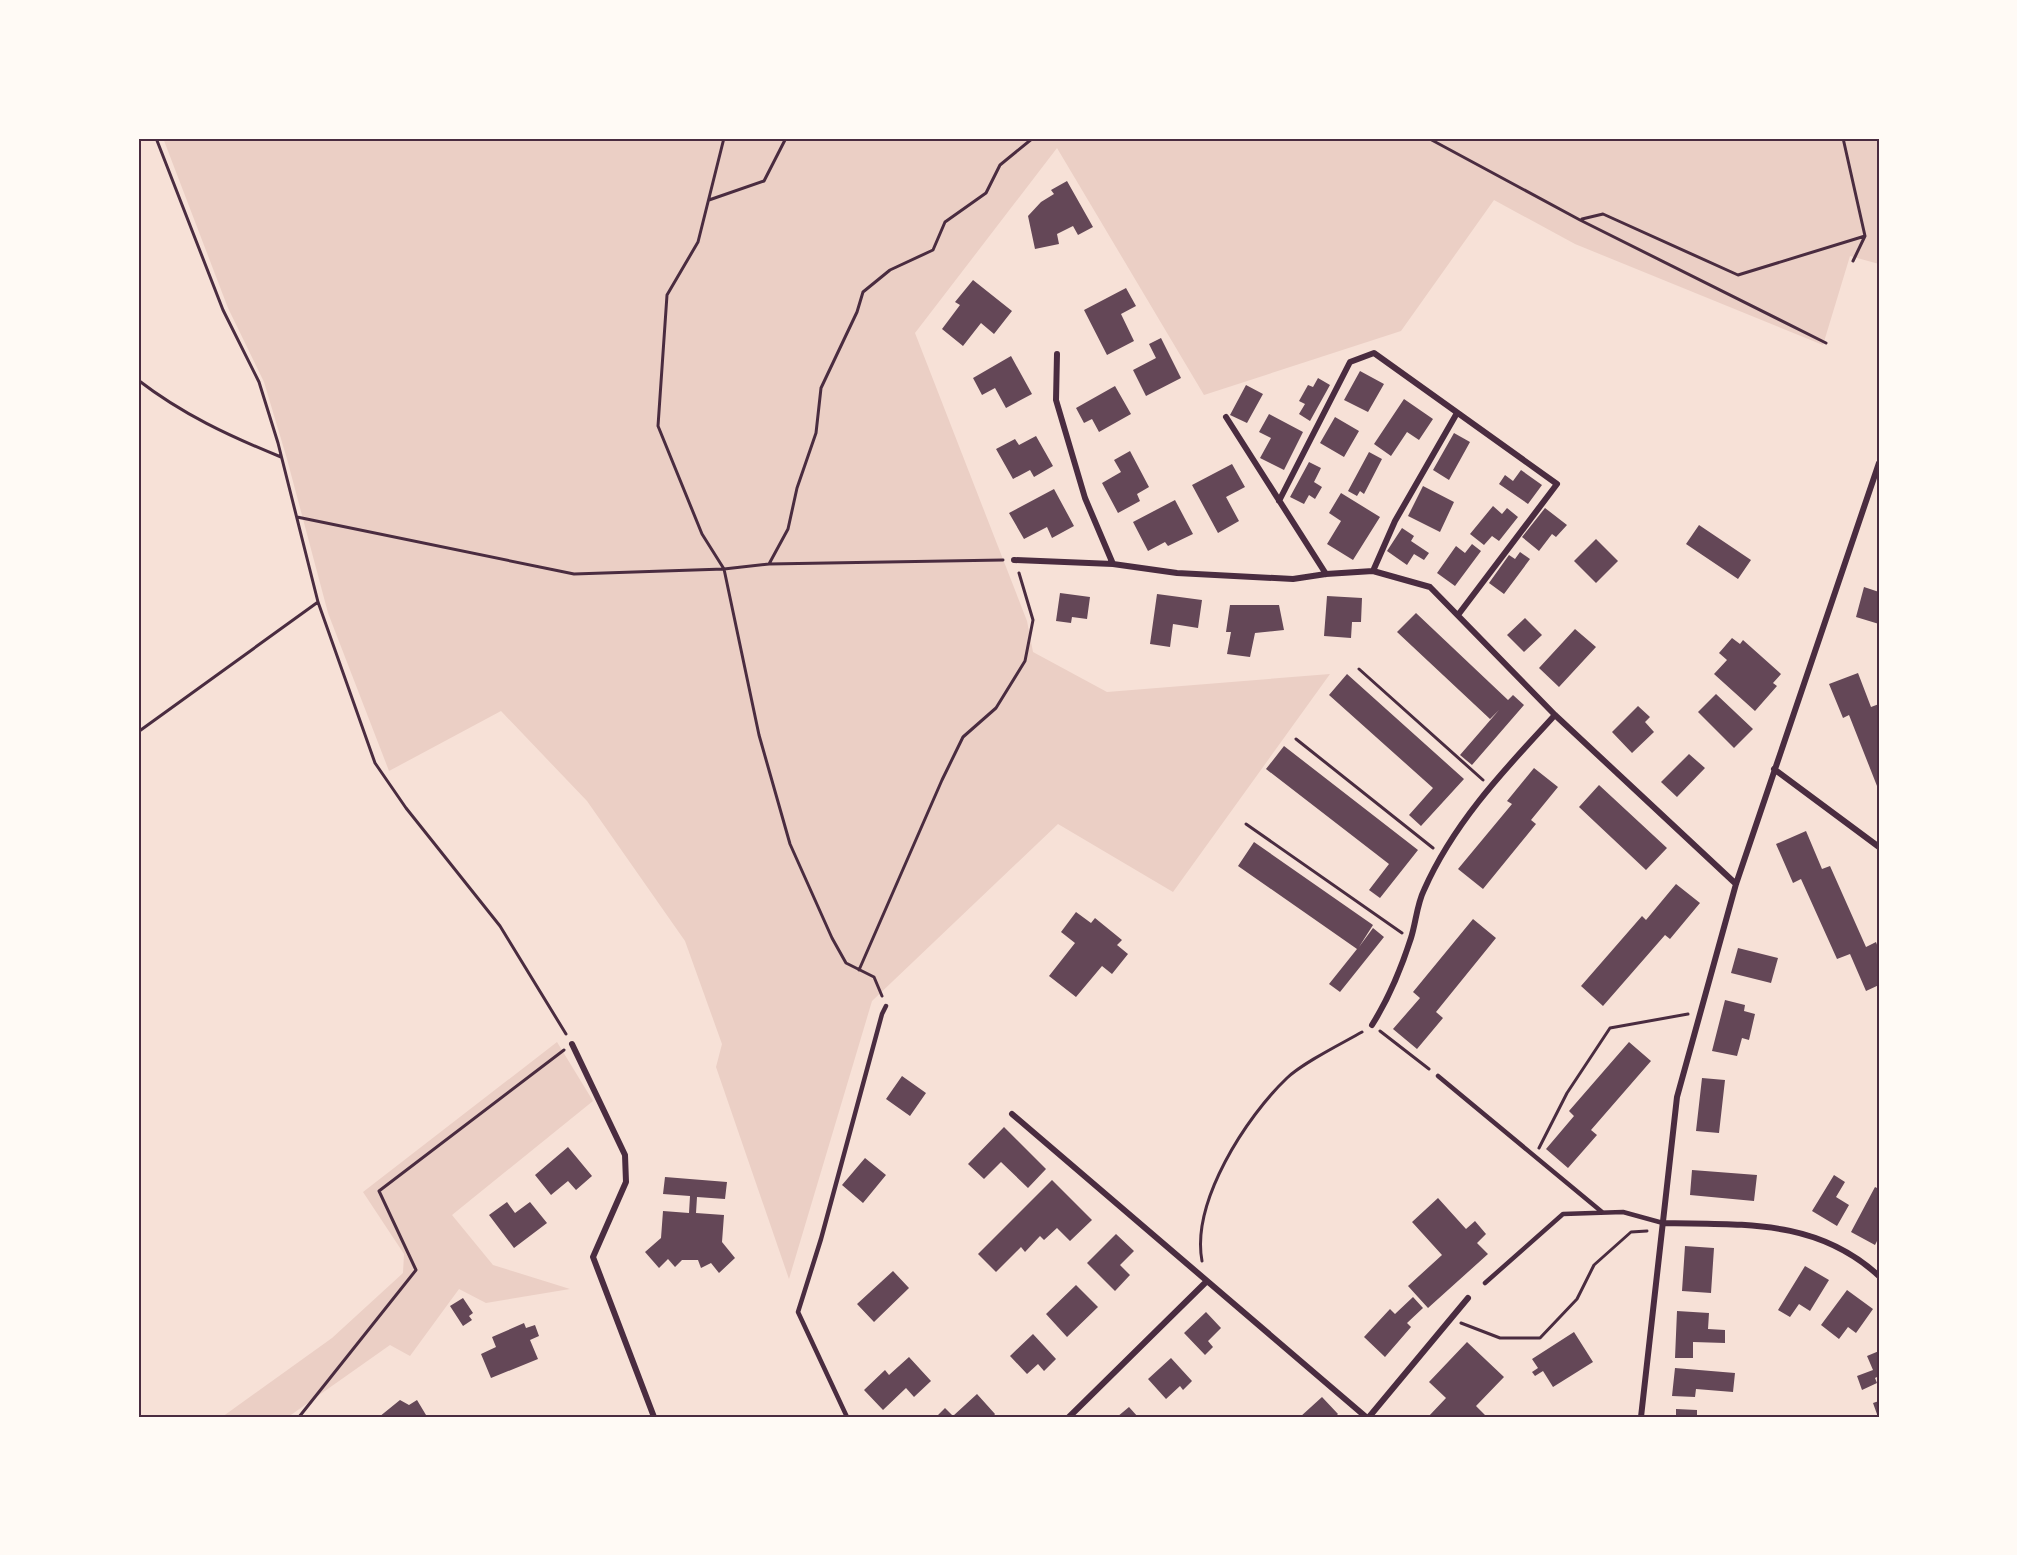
<svg xmlns="http://www.w3.org/2000/svg" width="2017" height="1555" viewBox="0 0 2017 1555" font-family="Figtree,sans-serif">
	<style>
		.green { fill: #ebcfc5 }
		.building { fill: #644757 }
		.lines { fill: none; stroke-linecap: round; stroke-linejoin: round }
		.path { stroke: #4a2c40; stroke-width: 3 }
		.service { stroke: #4a2c40; stroke-width: 4.5 }
		.minor { stroke: #4a2c40; stroke-width: 6 }
		.neatline { fill: none; stroke: #4a2c40; stroke-width: 2 }
	</style>
	<rect width="100%" height="100%" fill="#f7e1d7"/>
	<!-- green -->
	<path class="green" d="M163,138H1879V264L1850,256L1823,345L1575,244L1494,200L1401,331L1204,395L1057,148L915,333L1027,621L1033,652L1107,692L1330,674L1173,892L1058,824L872,1001L789,1279L716,1067L722,1044L685,941L587,801L501,711L389,771L328,613L287,459L264,382L228,308Z
		M557,1042L593,1101L452,1215L493,1265L570,1289L486,1303L459,1289L410,1356L390,1345L288,1417H222L332,1338L403,1273L404,1254L363,1192Z"/>
	<!-- building -->
	<path class="building" d="M1067,181L1093,227L1078,235L1073,226L1057,234L1059,244L1035,249L1028,216L1041,202L1054,194L1051,190Z
		M973,280L1012,311L994,334L981,323L963,346L942,329L960,305L955,302Z
		M1126,288L1136,306L1121,314L1134,341L1107,355L1084,310Z
		M1161,338L1181,378L1146,396L1133,370L1156,358L1149,344Z
		M1011,356L1032,394L1006,408L995,388L982,395L973,378Z
		M1360,371L1384,384L1368,412L1344,400Z
		M1318,378L1330,385L1310,421L1299,414L1305,404L1299,401L1308,385L1313,387Z
		M1246,385L1263,394L1247,423L1230,415Z
		M1115,386L1131,414L1099,432L1092,419L1084,423L1076,408Z
		M1404,399L1433,419L1419,440L1407,432L1391,456L1374,444Z
		M1269,414L1303,432L1284,470L1260,458L1271,438L1259,432Z
		M1335,417L1359,431L1344,457L1320,443Z
		M1454,433L1470,442L1449,480L1433,470Z
		M1036,436L1053,466L1034,477L1030,470L1013,479L996,449L1015,439L1019,445Z
		M1130,451L1149,487L1137,494L1140,501L1118,513L1102,483L1121,472L1114,460Z
		M1369,452L1382,459L1364,494L1360,491L1357,496L1348,491Z
		M1309,462L1321,468L1314,482L1322,487L1315,499L1309,495L1304,504L1290,497Z
		M1232,464L1245,487L1226,497L1239,521L1218,533L1192,485Z
		M1521,470L1542,485L1528,504L1499,484L1505,475L1513,481Z
		M1423,486L1454,502L1440,532L1408,516Z
		M1054,489L1074,526L1052,538L1047,527L1024,539L1009,513Z
		M1341,493L1380,517L1353,560L1327,544L1341,521L1329,513Z
		M1175,500L1193,534L1168,546L1165,542L1148,551L1133,522Z
		M1493,506L1502,514L1507,508L1518,517L1499,541L1492,536L1484,545L1470,534Z
		M1545,508L1567,525L1556,537L1552,534L1539,551L1522,537Z
		M1699,525L1751,560L1738,579L1686,544Z
		M1402,528L1414,536L1411,541L1429,553L1424,560L1414,554L1407,565L1387,551Z
		M1596,539L1618,561L1596,583L1574,561Z
		M1472,544L1481,551L1455,586L1437,573L1456,546L1465,553Z
		M1520,552L1530,559L1504,594L1489,583L1509,555L1515,559Z
		M1864,587L1879,592V624L1856,617Z
		M1060,593L1090,597L1087,619L1072,617L1071,623L1056,621Z
		M1157,594L1202,600L1198,628L1173,624L1170,647L1150,644Z
		M1327,596L1362,598L1361,622H1352L1351,638L1324,636Z
		M1230,605H1279L1284,630L1255,633L1250,657L1227,654L1231,632H1226Z
		M1416,613L1508,700L1513,695L1524,705L1472,765L1460,755L1499,710L1490,719L1397,632Z
		M1525,618L1542,635L1524,652L1507,635Z
		M1575,629L1596,647L1559,687L1539,668Z
		M1732,638L1740,644L1743,640L1781,674L1773,683L1777,686L1755,711L1714,674L1727,660L1719,653Z
		M1858,673L1871,707L1879,704V791L1849,715L1843,718L1829,684Z
		M1347,674L1464,779L1421,826L1409,815L1433,788L1329,695Z
		M1716,694L1753,729L1734,748L1698,712Z
		M1638,706L1650,717L1645,722L1654,732L1632,753L1612,732Z
		M1284,746L1418,850L1380,898L1369,890L1389,864L1266,769Z
		M1689,754L1705,768L1677,797L1661,782Z
		M1534,768L1558,787L1531,820L1536,824L1483,889L1458,869L1512,804L1507,801Z
		M1599,785L1667,848L1646,870L1579,807Z
		M1806,831L1822,869L1830,866L1866,947L1876,942L1879,950V985L1866,991L1850,954L1837,959L1801,879L1793,883L1776,844Z
		M1254,842L1373,925L1359,947L1373,928L1384,937L1340,992L1329,984L1357,949L1238,866Z
		M1676,884L1700,903L1670,939L1665,935L1603,1006L1581,986L1642,916L1646,920Z
		M1076,912L1091,923L1095,918L1122,940L1117,945L1128,954L1112,974L1102,966L1076,997L1049,976L1075,943L1061,932Z
		M1473,919L1496,938L1436,1012L1443,1018L1417,1049L1393,1029L1420,998L1413,992Z
		M1738,948L1778,958L1771,983L1731,973Z
		M1725,1000L1745,1005L1744,1011L1755,1014L1749,1040L1742,1038L1737,1056L1712,1051Z
		M1629,1042L1651,1061L1591,1130L1597,1135L1568,1168L1546,1149L1574,1116L1569,1111Z
		M902,1076L926,1093L910,1116L886,1099Z
		M1702,1078L1725,1080L1719,1133L1696,1131Z
		M1004,1127L1046,1169L1028,1188L1001,1162L984,1179L968,1164Z
		M568,1147L592,1176L576,1190L568,1181L551,1195L535,1175Z
		M865,1158L886,1175L863,1203L842,1185Z
		M1692,1170L1757,1175L1754,1201L1690,1195Z
		M1834,1175L1845,1182L1836,1197L1849,1205L1837,1226L1812,1211Z
		M665,1177L727,1182L725,1199L697,1197L696,1213L724,1215L722,1242L735,1258L719,1273L711,1263L701,1268L698,1260H682L675,1267L668,1259L659,1268L645,1252L661,1238L663,1211L689,1213L690,1196L663,1194Z
		M1052,1180L1092,1220L1070,1241L1057,1228L1044,1240L1040,1236L1025,1252L1021,1247L996,1272L978,1254Z
		M1875,1187L1879,1189V1237L1875,1245L1851,1232Z
		M1438,1198L1466,1229L1475,1221L1486,1234L1477,1243L1488,1254L1428,1308L1408,1286L1442,1255L1412,1222Z
		M507,1202L515,1213L530,1202L547,1223L514,1248L489,1215Z
		M1116,1234L1134,1251L1120,1265L1130,1275L1115,1291L1087,1263Z
		M1685,1246L1714,1248L1711,1293L1682,1291Z
		M1805,1266L1829,1280L1810,1311L1799,1304L1790,1317L1778,1310Z
		M893,1271L909,1288L874,1322L857,1304Z
		M1076,1285L1098,1307L1067,1337L1046,1314Z
		M1847,1290L1873,1309L1856,1333L1848,1327L1839,1339L1821,1325Z
		M1413,1297L1423,1308L1407,1323L1411,1327L1385,1357L1364,1337L1390,1309L1395,1314Z
		M463,1298L473,1313L469,1316L472,1320L463,1326L450,1306Z
		M1677,1311L1709,1313L1708,1329L1725,1330V1343L1693,1342V1358H1675Z
		M1206,1312L1221,1328L1208,1341L1213,1347L1205,1355L1184,1333Z
		M524,1323L526,1328L535,1325L539,1336L530,1340L538,1359L491,1378L481,1354L496,1347L492,1337Z
		M1574,1332L1593,1362L1553,1387L1543,1371L1535,1376L1532,1372L1538,1368L1532,1359Z
		M1033,1334L1056,1359L1044,1371L1038,1364L1027,1374L1010,1356Z
		M1467,1342L1504,1377L1476,1406L1487,1417H1428L1446,1398L1429,1382Z
		M1879,1351V1376L1875,1378L1877,1383L1862,1390L1857,1376L1873,1370L1867,1356Z
		M909,1357L931,1381L914,1397L906,1388L883,1410L864,1390L885,1370L889,1375Z
		M1171,1358L1192,1381L1183,1390L1180,1386L1166,1399L1148,1379Z
		M1675,1368L1735,1373L1733,1392L1696,1389L1695,1397L1672,1396Z
		M977,1394L995,1414L993,1417H936L945,1408L953,1416Z
		M1322,1397L1338,1414L1335,1417H1300Z
		M400,1400L409,1405L417,1400L426,1415L379,1417Z
		M1879,1401V1417H1878L1873,1403Z
		M1129,1407L1138,1417H1117Z
		M1676,1409L1697,1410V1417H1676Z"/>
	<g class="lines">
		<!-- path -->
		<path class="path" d="M156,138L223,310L259,382L278,443L318,602L375,763L406,808L500,926L566,1034
			M724,138L698,242L667,295L658,426L702,534L724,569L759,735L790,844L832,938L846,963L874,977L882,996
			M1428,138L1580,220L1826,343
			M1843,138L1865,236
			M709,200L764,181L786,138
			M1582,219L1603,214L1738,275L1865,236L1853,261
			M138,380C182,414 229,436 281,457
			M297,517L574,574L724,569L769,564L1003,560
			M769,564L788,529L797,488L816,433L821,388L857,312L863,292L890,270L933,250L945,222L986,193L1000,165L1033,138
			M1359,669L1483,780
			M138,732L318,602
			M1296,739L1433,848
			M1246,824L1402,933
			M859,970L942,780L963,737L996,708L1025,661L1033,620L1019,573
			M1380,1031L1429,1069
			M1539,1148L1567,1093L1610,1028L1688,1014
			M1202,1261C1191,1202 1246,1117 1287,1078C1304,1062 1341,1044 1362,1032
			M1461,1323L1500,1338H1540L1577,1299L1594,1265L1631,1232L1647,1231
			M299,1417L416,1270L379,1191L564,1050"/>
		<!-- service -->
		<path class="service" d="M1438,1076L1602,1212
			M1485,1283L1563,1214L1623,1212L1663,1223
			M847,1417L798,1312L821,1239L882,1014L886,1006"/>
		<!-- minor -->
		<path class="minor" d="M1057,354L1056,400L1085,498L1113,564
			M1226,417L1326,574
			M1279,501L1350,362L1374,353L1557,484L1458,615
			M1014,560L1113,564L1177,573L1293,579L1326,574L1373,571L1430,587L1555,715L1736,884
			M1373,571L1395,521L1457,413
			M1774,769L1879,847
			M1372,1025C1389,998 1401,969 1411,938C1416,922 1417,904 1424,890C1454,822 1505,769 1555,715
			M572,1044L625,1155L626,1182L593,1257L654,1417
			M1012,1114L1366,1417
			M1663,1223C1742,1225 1816,1218 1879,1276
			M1069,1417L1206,1282
			M1369,1417L1468,1298
			M1641,1417L1677,1097L1736,884L1879,463"/>
	</g>
	<!-- border -->
	<rect width="2017" height="1555" fill="none" stroke="#fffaf5" stroke-width="279"/>
	<rect x="140" y="140" width="1738" height="1276" class="neatline"/>
</svg>
